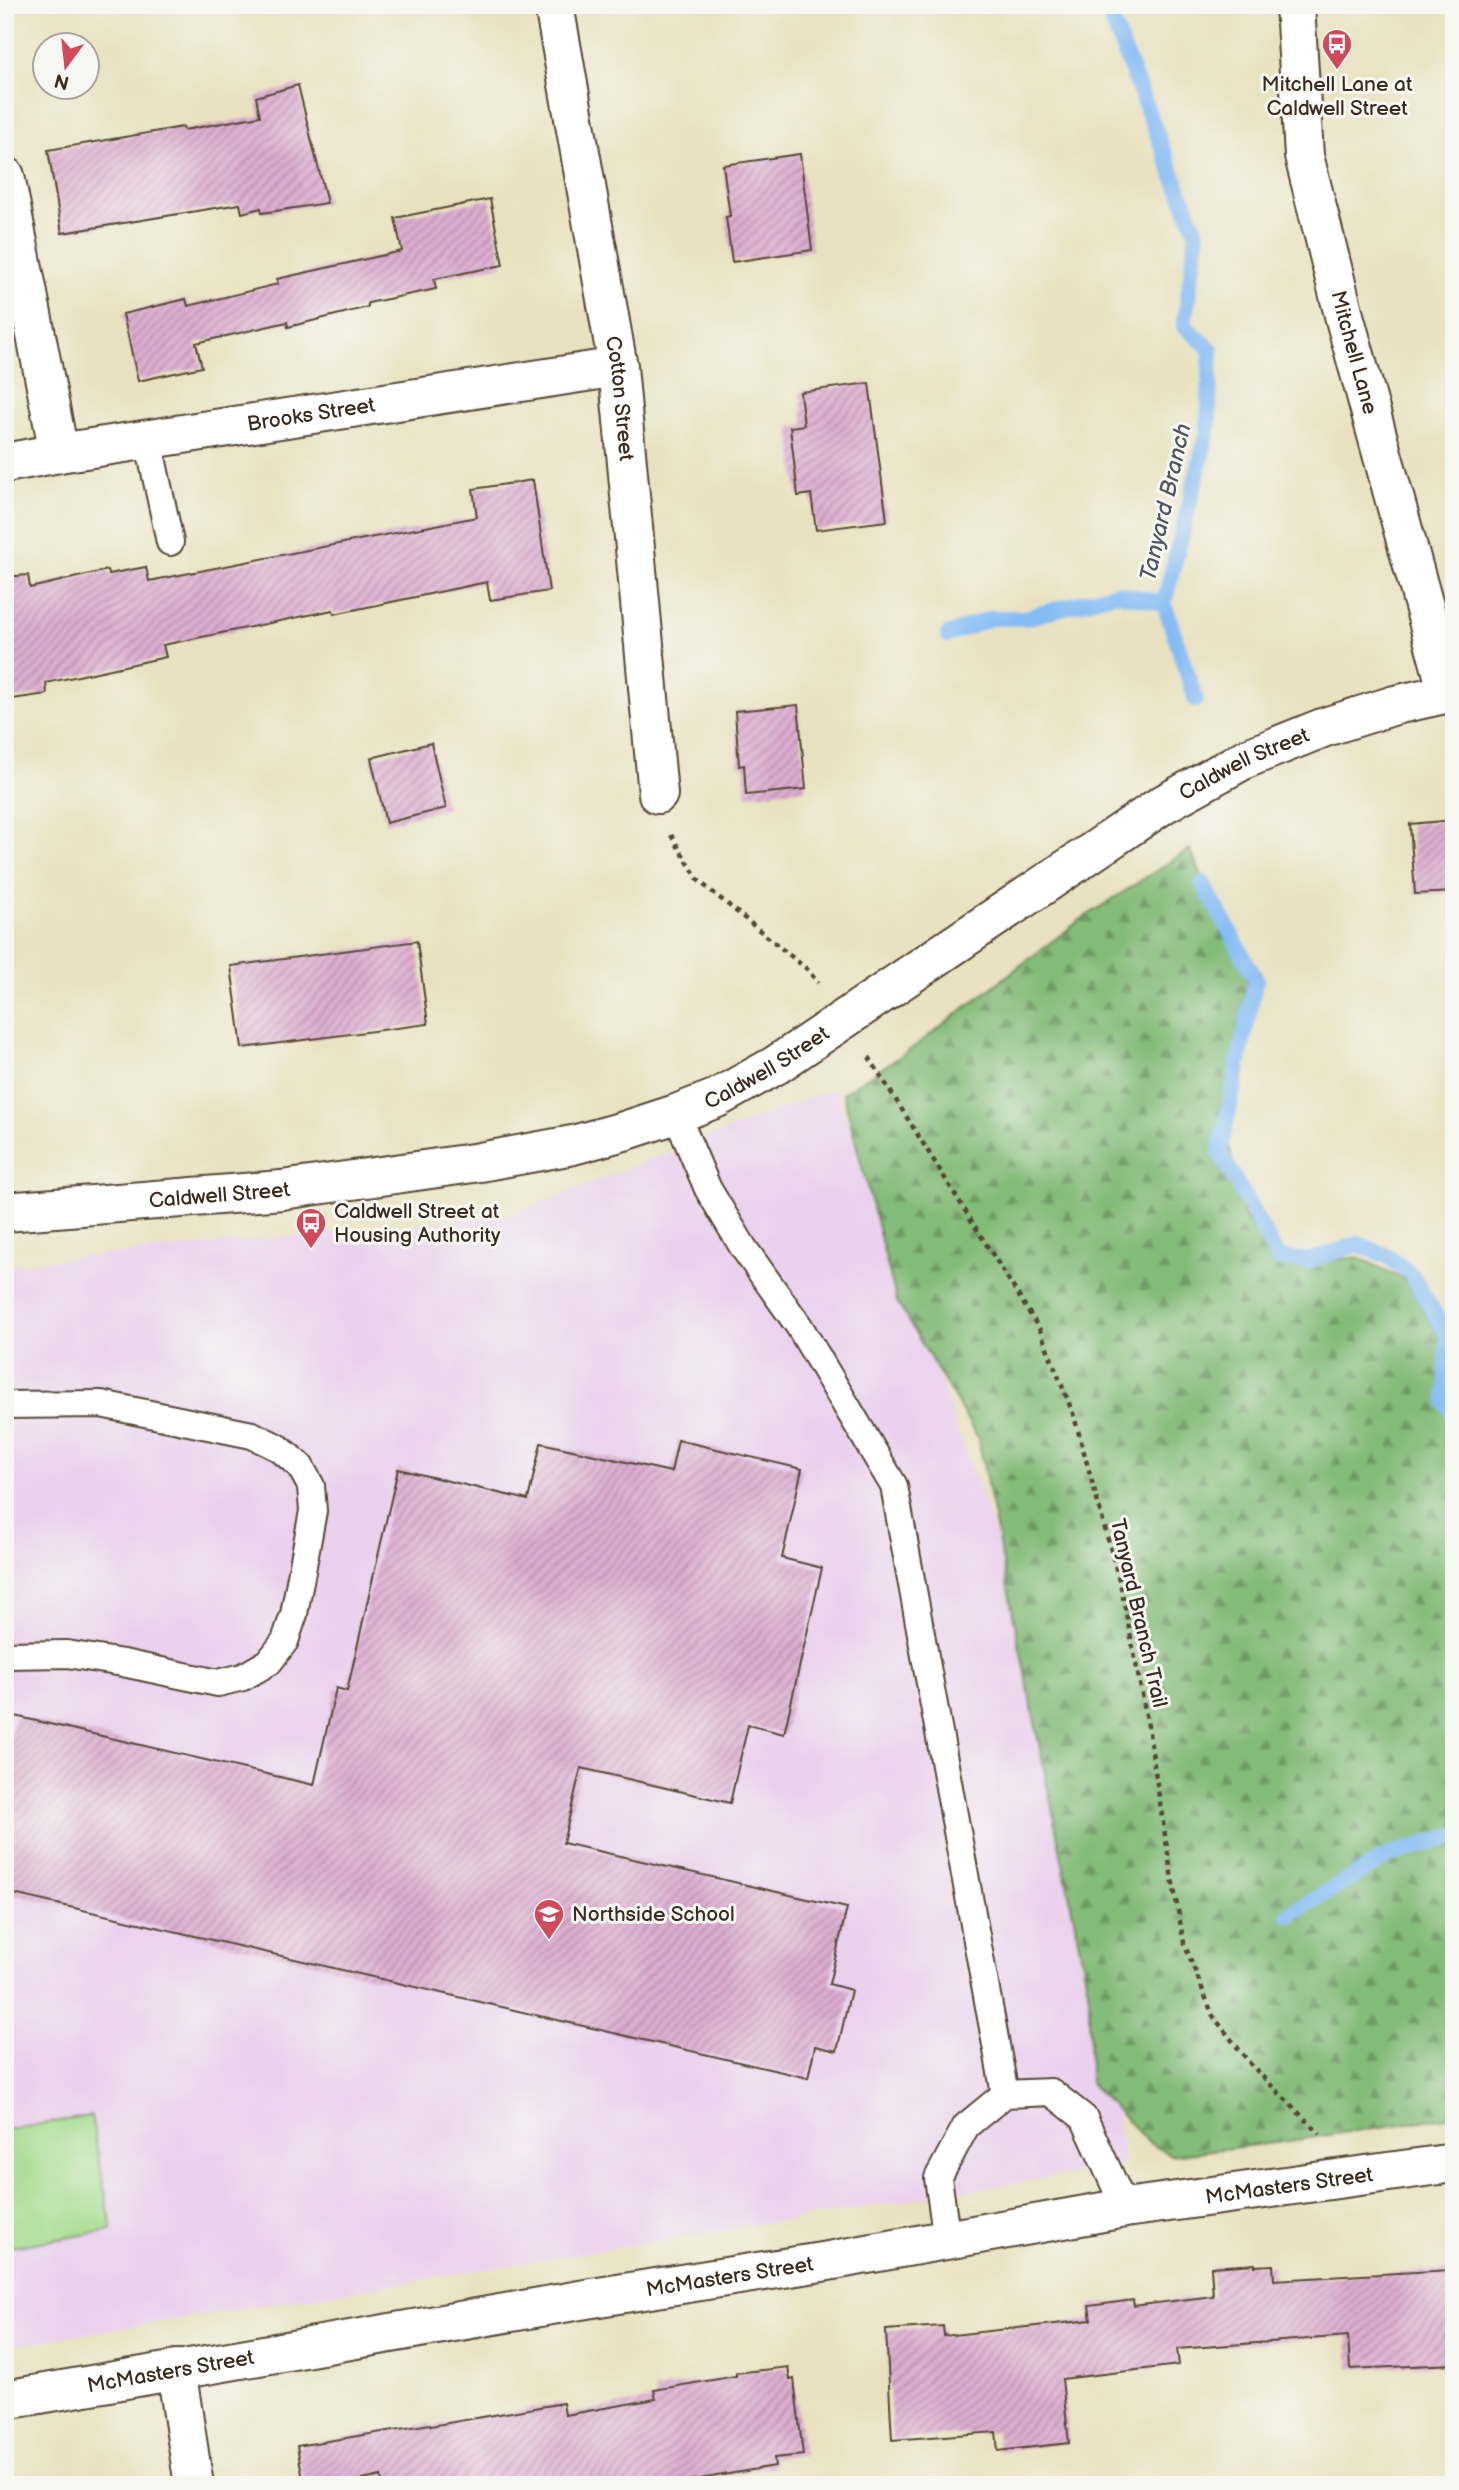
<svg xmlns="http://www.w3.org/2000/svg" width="1459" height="2490" viewBox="0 0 1459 2490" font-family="'Balsamiq Sans',sans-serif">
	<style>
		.built { fill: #ead1ed }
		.forest { fill: url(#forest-firs); stroke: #5f724b; stroke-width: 2 }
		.pitch { fill: #a4db8c; stroke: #708255; stroke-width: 2 }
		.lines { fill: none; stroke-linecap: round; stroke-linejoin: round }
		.stream { stroke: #83bbf4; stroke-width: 16 }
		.building { fill: url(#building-hatch) }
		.service-casing { stroke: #554636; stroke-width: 30 }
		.minor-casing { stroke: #554636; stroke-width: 42 }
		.path { stroke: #554636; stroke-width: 4.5; stroke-dasharray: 5 5; stroke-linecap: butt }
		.service { stroke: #fff; stroke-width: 26 }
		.minor { stroke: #fff; stroke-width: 38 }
		.labels { text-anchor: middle; stroke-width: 6; stroke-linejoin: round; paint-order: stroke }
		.poi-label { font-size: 21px; fill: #3b2a1e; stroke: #f6f6f2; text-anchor: start }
		.street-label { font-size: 21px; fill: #3b2a1e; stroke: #f6f6f2 }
		.water-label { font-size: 23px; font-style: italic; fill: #51565e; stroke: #f6f6f2 }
	</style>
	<defs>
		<pattern id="forest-firs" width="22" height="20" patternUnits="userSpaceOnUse" patternTransform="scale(1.75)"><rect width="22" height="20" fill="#83bb78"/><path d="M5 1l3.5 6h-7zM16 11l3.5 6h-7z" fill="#6c9862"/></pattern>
		<pattern id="building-hatch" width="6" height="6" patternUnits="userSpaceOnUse" patternTransform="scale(1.75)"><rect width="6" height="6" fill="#ddadd0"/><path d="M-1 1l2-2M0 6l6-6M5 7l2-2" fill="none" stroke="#b48da8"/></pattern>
	</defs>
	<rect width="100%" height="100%" fill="#f6f6f2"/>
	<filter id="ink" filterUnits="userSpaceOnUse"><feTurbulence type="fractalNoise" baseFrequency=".0143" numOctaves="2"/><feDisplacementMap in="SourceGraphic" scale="14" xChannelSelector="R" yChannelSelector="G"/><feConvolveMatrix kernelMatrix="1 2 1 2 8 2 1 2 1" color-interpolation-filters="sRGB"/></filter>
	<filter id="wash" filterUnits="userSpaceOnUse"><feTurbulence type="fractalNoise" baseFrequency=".00686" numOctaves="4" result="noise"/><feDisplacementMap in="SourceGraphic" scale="28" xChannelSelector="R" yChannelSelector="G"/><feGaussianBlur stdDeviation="1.57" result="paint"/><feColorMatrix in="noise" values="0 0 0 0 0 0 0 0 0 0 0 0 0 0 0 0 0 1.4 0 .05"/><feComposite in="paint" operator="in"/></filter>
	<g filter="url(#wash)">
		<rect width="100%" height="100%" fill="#e9e2c0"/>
		<!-- built -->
		<path class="built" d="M835,1088L1061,1717L1124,2165L5,2347V1265L509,1215Z"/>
		<!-- forest -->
		<path class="forest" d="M1190,849L1248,980L1223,1117L1244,1216L1286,1266L1358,1257L1407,1281L1440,1338L1454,1386V2116L1283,2142L1170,2155L1148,2142L1090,2083L1089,1994L978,1438L897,1302L843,1093L910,1050L1080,920Z"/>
		<!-- pitch -->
		<path class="pitch" d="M91,2116L112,2230L5,2248V2130Z"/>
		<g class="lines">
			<!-- stream -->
			<path class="stream" d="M1103,5L1106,6L1197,234L1184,326L1211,349L1208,431L1164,603L1196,700
				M948,635L991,618H1025L1116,593L1164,603
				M1203,883L1256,979L1220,1152L1278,1258L1308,1261L1358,1244L1387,1256L1411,1274L1448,1336L1446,1403L1454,1414
				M1289,1915L1390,1855L1454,1836"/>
		</g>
		<g id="blocks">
			<!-- building -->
			<path class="building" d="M298,85L327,203L262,213L261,208L242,213L240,204L62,233L48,150L183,127L184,130L260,116L256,97Z
				M800,154L812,250L732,262L726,217L730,216L723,165Z
				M490,199L503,265L434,279L436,289L368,303V307L288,327L287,322L196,343L202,367L138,381L123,314L186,299L188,306L278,284L277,279L402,251L395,218Z
				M869,383L887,521L816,530L811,494L798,496L790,427L804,425L800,392Z
				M533,480L549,591L490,600L487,582L334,614L333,610L163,645L166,657L46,683L47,694L5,700V577L28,575L30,588L108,570L109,574L146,567L149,581L477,517L473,489Z
				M798,705L806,789L746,795L744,765L739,766L735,711Z
				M431,743L446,808L386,823L371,758Z
				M1454,820V892L1415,894L1410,824Z
				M417,941L428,1024L242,1048L231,966Z
				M678,1440L802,1469L782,1558L822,1568L784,1734L748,1725L730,1803L581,1768L563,1843L847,1908L829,1984L851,1990L837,2051L815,2046L808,2078L5,1892V1758L15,1716L314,1785L336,1688L347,1691L398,1469L528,1500L541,1443L671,1472Z
				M1255,2264V2266L1273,2265L1274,2280L1451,2270L1454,2364L1350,2369L1348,2336L1177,2349L1179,2365L1062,2379L1069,2443L998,2451L996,2432L892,2440L886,2330L943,2326L944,2336L1091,2320L1089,2306L1133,2300L1134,2306L1213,2296L1211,2267Z
				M788,2367L790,2380L794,2379L803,2455L774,2458L775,2466L665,2485H382L381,2476L340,2485H304L297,2446L430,2424L431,2426L563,2403L565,2415L656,2399L654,2390L736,2376V2373Z"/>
		</g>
	</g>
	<g filter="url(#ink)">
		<use href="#blocks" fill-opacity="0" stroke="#554636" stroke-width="2"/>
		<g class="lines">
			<!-- service casing -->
			<g class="service-casing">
				<path id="service" d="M148,439L170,542
					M676,1114L708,1189L743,1247L799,1326L894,1486L1005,2094
					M5,1405L101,1404L252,1435L279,1448L300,1466L311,1486L313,1511L294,1614L285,1641L269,1662L243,1677L218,1683L123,1663L67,1654L5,1655
					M947,2240L938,2178L966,2126L1005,2094L1051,2092L1084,2118L1125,2208"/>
			</g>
			<!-- minor casing -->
			<g class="minor-casing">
				<g id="minor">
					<path id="s1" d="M554,5L618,367L658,794"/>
					<path id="s2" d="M1295,5L1304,156L1345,319L1448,693"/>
					<path d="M5,176L59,453"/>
					<path id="s3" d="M5,463L59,453L618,367"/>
					<path id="s4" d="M5,1212L282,1190L480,1162L573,1145L624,1131L676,1114L717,1098L776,1065L1162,805L1245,759L1325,727L1395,705L1454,692"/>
					<path d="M176,2369L194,2485"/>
					<path id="s5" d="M5,2400L586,2299L828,2261L1125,2208L1454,2163"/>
				</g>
			</g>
			<!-- path -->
			<path class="path" d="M671,835L699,881L808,970L818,983
				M869,1057L1040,1330L1074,1416L1121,1587L1147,1720L1171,1873L1184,1943L1213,2016L1252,2066L1320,2134"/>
			<!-- service -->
			<use href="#service" class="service"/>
			<!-- minor -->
			<use href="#minor" class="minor"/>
		</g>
	</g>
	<!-- icons -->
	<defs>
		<g id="bus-pin" transform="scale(1.575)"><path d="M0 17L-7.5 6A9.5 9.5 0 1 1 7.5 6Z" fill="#d1495b" stroke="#f6f6f2"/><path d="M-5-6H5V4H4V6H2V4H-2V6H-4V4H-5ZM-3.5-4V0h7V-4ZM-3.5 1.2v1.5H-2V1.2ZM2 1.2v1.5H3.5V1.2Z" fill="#fff"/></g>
		<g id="school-pin" transform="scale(1.575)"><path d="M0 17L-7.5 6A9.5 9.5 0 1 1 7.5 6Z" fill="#d1495b" stroke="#f6f6f2"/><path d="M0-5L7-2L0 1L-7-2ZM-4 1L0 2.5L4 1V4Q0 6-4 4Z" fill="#fff"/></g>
	</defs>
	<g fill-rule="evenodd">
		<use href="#bus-pin" x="1337" y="44"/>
		<use href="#bus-pin" x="311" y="1223"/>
		<use href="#school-pin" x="549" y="1914"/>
	</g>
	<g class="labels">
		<!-- poi labels -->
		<g class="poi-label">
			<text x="1337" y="91" text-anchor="middle">Mitchell Lane at<tspan x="1337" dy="24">Caldwell Street</tspan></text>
			<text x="334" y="1218">Caldwell Street at<tspan x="334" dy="24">Housing Authority</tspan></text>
			<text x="572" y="1921">Northside School</text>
		</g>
		<!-- street labels -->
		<g class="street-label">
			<text dy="7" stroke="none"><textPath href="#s2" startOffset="354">Mitchell Lane</textPath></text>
			<text dy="7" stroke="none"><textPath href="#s1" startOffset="399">Cotton Street</textPath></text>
			<text dy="7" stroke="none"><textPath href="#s3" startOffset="310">Brooks Street</textPath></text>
			<text dy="7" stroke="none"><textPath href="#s4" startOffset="1349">Caldwell Street</textPath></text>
			<text dy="7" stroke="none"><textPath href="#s4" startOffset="782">Caldwell Street</textPath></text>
			<text dy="7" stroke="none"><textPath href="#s4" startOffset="215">Caldwell Street</textPath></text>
			<text transform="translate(1139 1613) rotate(77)" y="7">Tanyard Branch Trail</text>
			<text dy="7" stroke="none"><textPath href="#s5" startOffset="1302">McMasters Street</textPath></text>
			<text dy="7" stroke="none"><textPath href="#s5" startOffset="735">McMasters Street</textPath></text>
			<text dy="7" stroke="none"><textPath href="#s5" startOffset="168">McMasters Street</textPath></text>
		</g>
		<!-- water labels -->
		<g class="water-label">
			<text transform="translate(1165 502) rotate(-77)" y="8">Tanyard Branch</text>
		</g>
	</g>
	<!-- margin -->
	<rect width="1459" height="2490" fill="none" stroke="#f6f6f2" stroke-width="28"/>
	<!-- north arrow -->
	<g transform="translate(66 66) rotate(195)"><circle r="33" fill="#f6f6f2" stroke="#aba49d" stroke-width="2"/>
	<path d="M0-5L12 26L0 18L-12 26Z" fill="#d1495b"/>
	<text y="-10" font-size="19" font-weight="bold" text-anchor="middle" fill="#3b2a1e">N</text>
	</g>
</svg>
